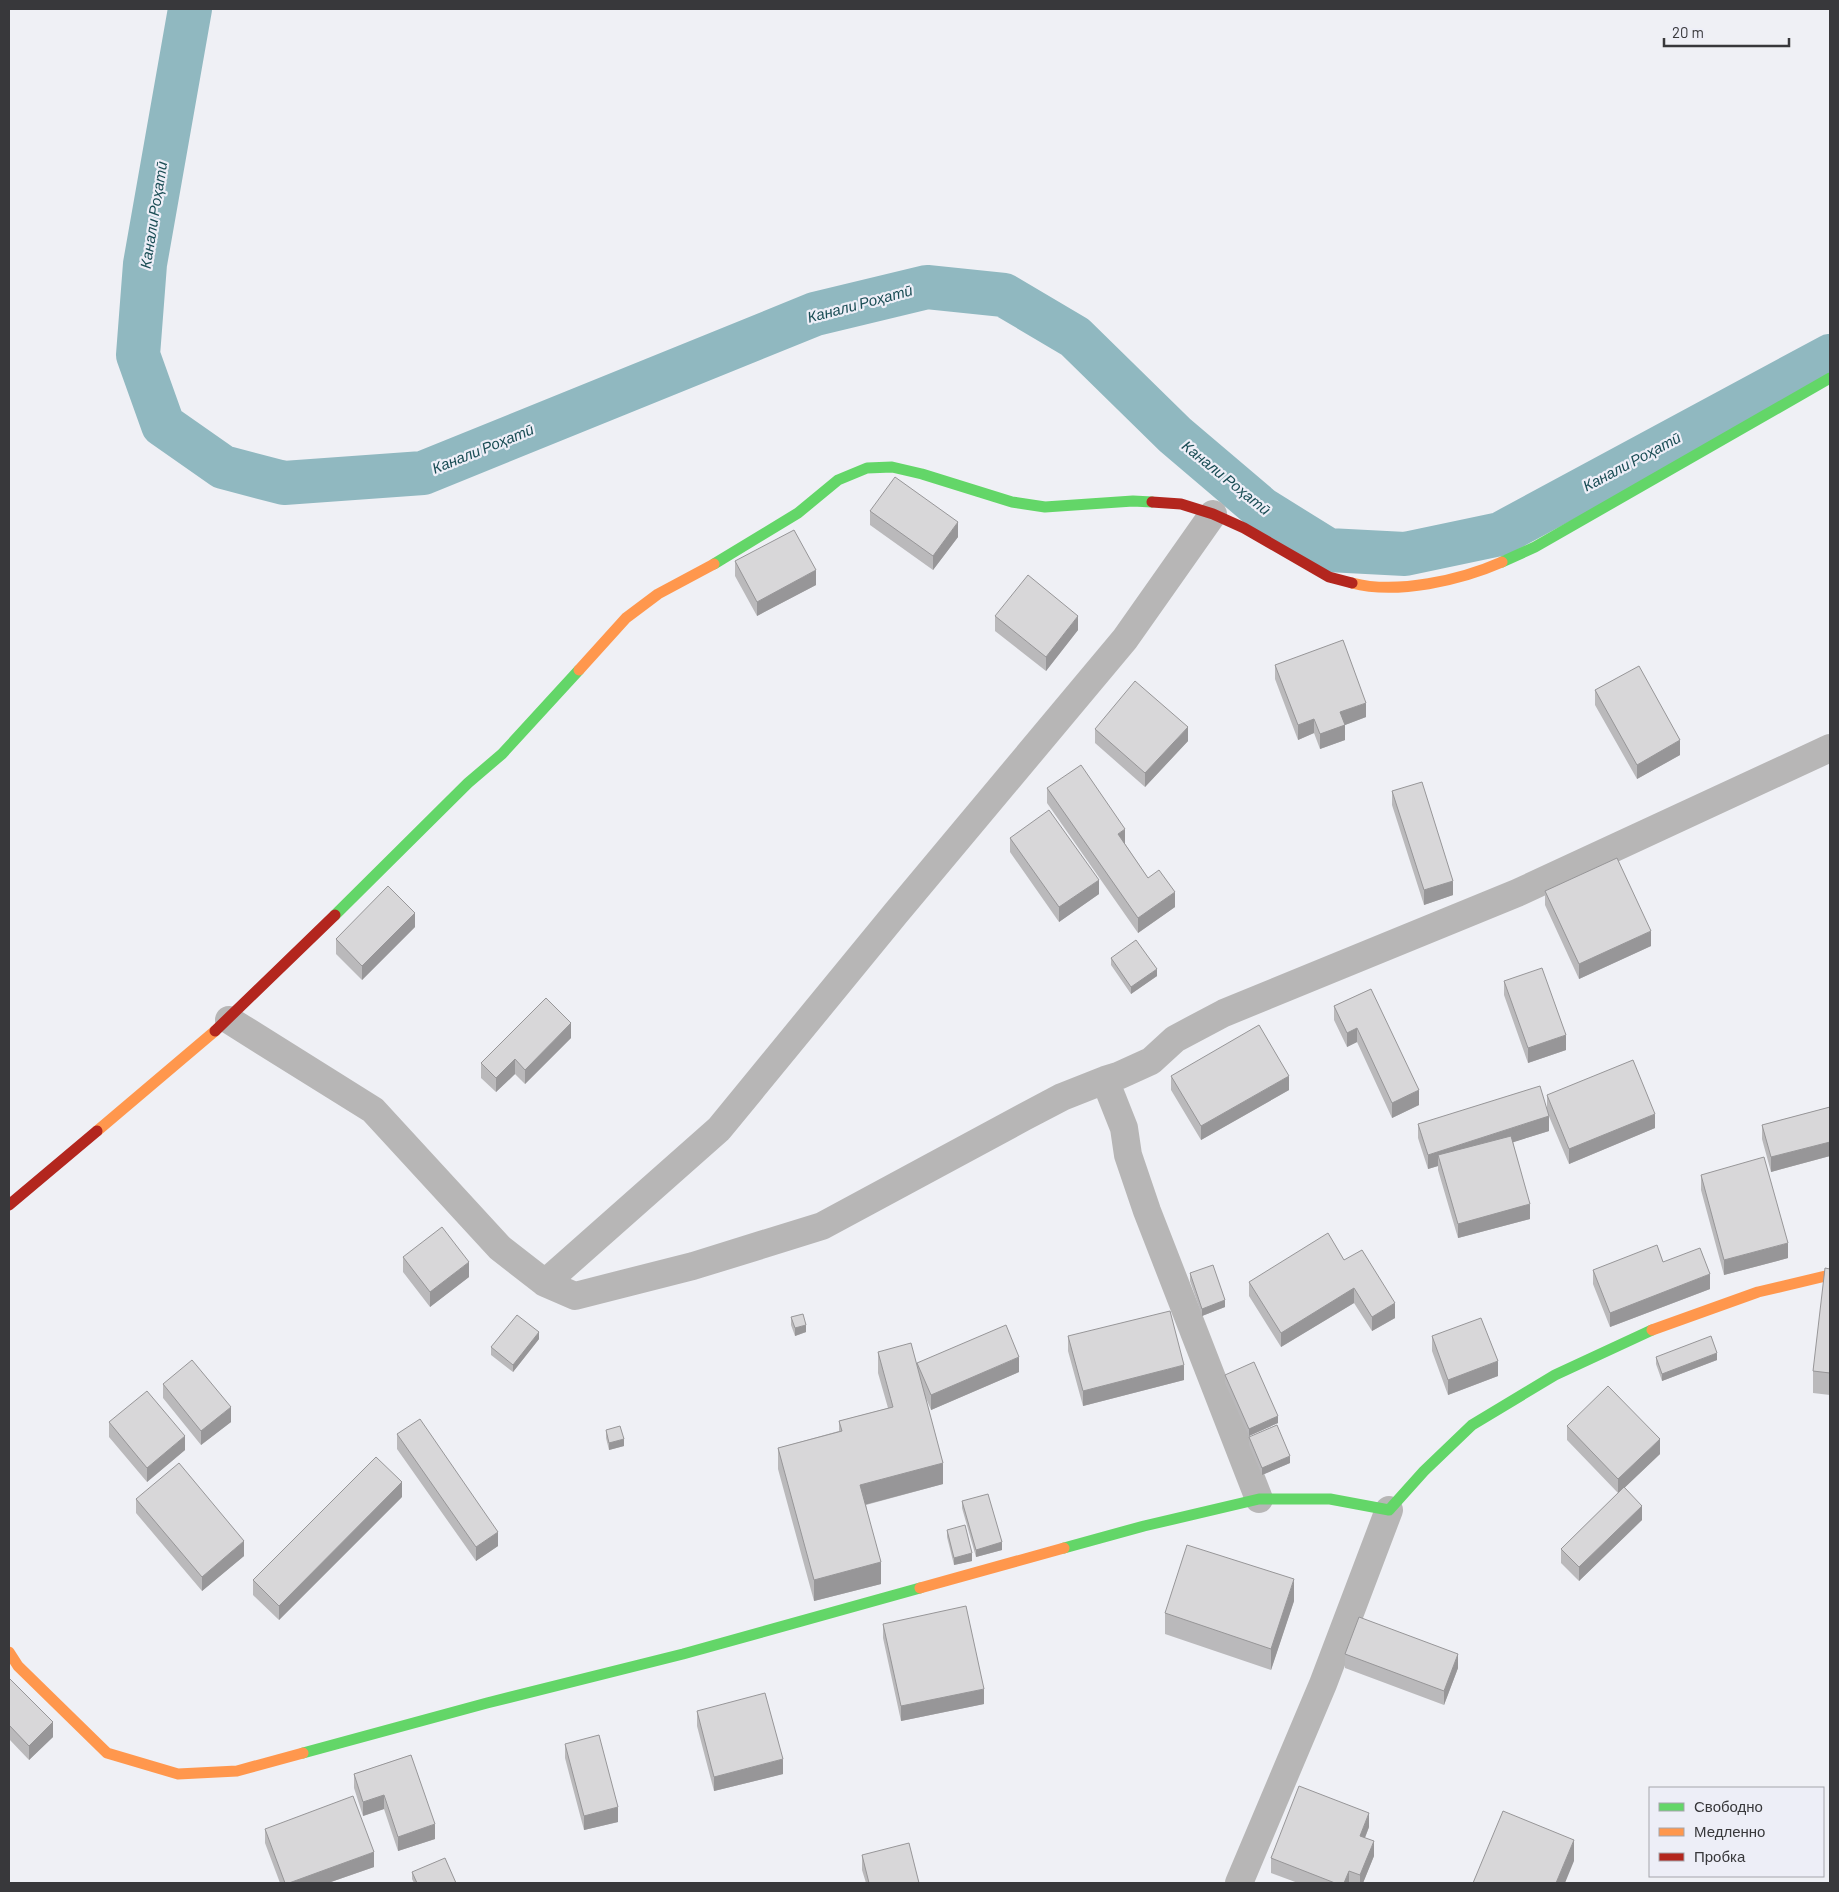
<svg xmlns="http://www.w3.org/2000/svg" width="1839" height="1892" viewBox="0 0 1839 1892" font-family="Barlow,sans-serif">
	<style>
		.lines { fill: none; stroke-linecap: round; stroke-linejoin: round }
		.canal { stroke: #90b8c0; stroke-width: 44 }
		.street { stroke: #b7b6b6; stroke-width: 28 }
		.fast { stroke: #63d668; stroke-width: 11 }
		.slow { stroke: #ff974d; stroke-width: 11 }
		.jam { stroke: #b3261e; stroke-width: 11 }
		.wall { fill: #bab9bb }
		.shaded-wall { fill: #979698 }
		.building { fill: #d8d7d9; stroke: #979698 }
		.labels { text-anchor: middle; stroke-width: 4.5; stroke-linejoin: round; paint-order: stroke }
		.water-label { font-size: 15px; font-style: italic; fill: #194c54; stroke: #edeef7 }
	</style>
	<rect width="100%" height="100%" fill="#eff0f5"/>
	<g class="lines">
		<!-- canal -->
		<path class="canal" d="M190,9L145,264L138,355L163,425L223,467L284,483L423,473L815,314L927,287L1004,295L1075,337L1175,435L1262,509L1328,550L1405,554L1500,534L1830,356"/>
		<!-- street -->
		<path class="street" d="M229,1020L373,1110L500,1248L545,1283L719,1129L896,913L1125,639L1213,514
			M545,1283L575,1296L693,1266L822,1226L1024,1117L1062,1097L1105,1080
			M1259,1499L1147,1211L1128,1155L1124,1128L1105,1080L1118,1076L1151,1061L1175,1039L1224,1013L1517,893L1830,748
			M1239,1883L1323,1684L1389,1510"/>
		<!-- fast -->
		<path class="fast" d="M1502,562L1535,547L1830,378
			M714,564L798,513L838,480L867,468L892,467L922,474L1012,502L1045,507L1133,501L1152,502
			M335,915L468,783L502,754L579,670
			M1064,1548L1144,1526L1259,1499H1330L1389,1510L1424,1471L1472,1425L1555,1375L1652,1330
			M303,1753L487,1703L683,1654L920,1588"/>
		<!-- slow -->
		<path class="slow" d="M1352,583C1397,595 1461,580 1502,562
			M579,670L626,618L658,594L714,564
			M97,1131L215,1031
			M1652,1330L1758,1292L1830,1275
			M920,1588L1064,1548
			M9,1652L18,1666L107,1753L178,1774L237,1771L303,1753"/>
		<!-- jam -->
		<path class="jam" d="M1152,502L1181,504L1213,514L1244,528L1329,577L1352,583
			M215,1031L335,915
			M9,1205L97,1131"/>
	</g>
	<!-- wall -->
	<path class="wall" d="M870,511L958,537L933,570L870,525Z
		M735,561L816,585L757,616L735,576Z
		M995,616L1078,630L1046,671L995,631Z
		M1275,665L1366,717L1345,725V740L1320,749L1314,733L1298,740L1275,679Z
		M1595,690L1680,755L1637,779L1595,705Z
		M1095,729L1188,741L1145,787L1095,743Z
		M1047,788L1125,844L1148,878L1175,907L1138,933L1047,803Z
		M1392,791L1453,895L1424,905L1392,805Z
		M1010,838L1099,894L1059,922L1010,852Z
		M1545,891L1651,946L1579,979L1545,905Z
		M415,927L362,980L336,954V939Z
		M1111,958L1157,976L1131,994L1111,965Z
		M1504,981L1566,1050L1528,1063L1504,995Z
		M1371,989L1419,1105L1392,1118L1357,1042L1347,1047L1334,1020V1006Z
		M571,1038L525,1084L515,1074L496,1092L481,1078V1063Z
		M1171,1076L1289,1090L1201,1140L1171,1090Z
		M1547,1095L1655,1128L1569,1164L1548,1114L1549,1131L1513,1142L1530,1219L1458,1238L1438,1170V1166L1428,1169L1418,1138V1124L1547,1108Z
		M1830,1107V1156L1771,1172L1762,1139V1125Z
		M1701,1175L1788,1258L1724,1275L1701,1190Z
		M403,1257L469,1277L430,1307L403,1272Z
		M1344,1260L1395,1318L1372,1331L1354,1303L1281,1347L1249,1296V1282Z
		M1663,1262L1710,1289L1610,1327L1593,1284V1270Z
		M1830,1269V1395L1813,1393V1371Z
		M1190,1273L1225,1307L1202,1316L1190,1281Z
		M791,1317L806,1332L795,1336L791,1325Z
		M1068,1336L1184,1380L1083,1406L1068,1351Z
		M1432,1336L1498,1376L1448,1395L1432,1351Z
		M539,1339L513,1372L491,1355V1347Z
		M878,1352L917,1365V1363L1019,1372L931,1410L926,1398L943,1484L866,1505L881,1584L814,1601L778,1469V1448L839,1431V1421L888,1408L878,1373Z
		M1656,1357L1717,1360L1662,1381L1656,1364Z
		M1225,1375L1278,1423L1249,1436L1225,1383Z
		M163,1384L231,1422L201,1445L163,1398Z
		M109,1422L185,1450L147,1482L109,1437Z
		M1567,1426L1660,1454L1624,1488L1642,1520L1579,1581L1561,1563V1549L1618,1493L1567,1440Z
		M606,1430L624,1446L609,1450L606,1438Z
		M397,1434L498,1546L476,1561L397,1449Z
		M1249,1437L1290,1463L1262,1475L1249,1445Z
		M402,1497L279,1620L253,1595V1580Z
		M136,1499L244,1556L202,1591L136,1513Z
		M962,1501L1002,1550L976,1557L962,1508Z
		M947,1530L972,1561L954,1565L947,1537Z
		M1294,1601L1271,1670L1165,1634V1613Z
		M883,1624L984,1704L901,1721L883,1638Z
		M1345,1654L1458,1668L1444,1705L1345,1668Z
		M9,1678L53,1737L29,1760L9,1739Z
		M697,1711L783,1774L714,1791L697,1726Z
		M565,1744L618,1822L584,1830L565,1758Z
		M411,1755L435,1839L398,1851L384,1809L363,1816L354,1788V1774Z
		M1369,1827L1365,1838L1374,1856L1363,1883H1298L1271,1873V1858Z
		M265,1829L374,1867L328,1883H280L265,1843Z
		M862,1855L919,1883H866L862,1870Z
		M412,1872L456,1883H414L412,1879Z"/>
	<!-- shaded-wall -->
	<path class="shaded-wall" d="M958,522V537L933,570V556Z
		M816,570V585L757,616V602Z
		M1078,616V630L1046,671V657Z
		M1366,703V717L1345,725V740L1320,749V734L1340,712Z
		M1314,719V733L1298,740V725Z
		M1188,727V741L1145,787V773Z
		M1680,740V755L1637,779V765Z
		M1125,829V844L1118,849V834Z
		M1099,880V894L1059,922V907Z
		M1453,881V895L1424,905V890Z
		M1175,892V907L1138,933V918Z
		M415,913V927L362,980V966Z
		M1651,931V946L1579,979V964Z
		M1157,969V976L1131,994V987Z
		M571,1023V1038L525,1084V1070Z
		M1357,1028V1042L1347,1047V1033Z
		M1566,1035V1050L1528,1063V1048Z
		M515,1059V1074L496,1092V1078Z
		M1289,1076V1090L1201,1140V1126Z
		M1419,1090V1105L1392,1118V1103Z
		M1655,1114V1128L1569,1164V1149Z
		M1549,1116V1131L1441,1165L1438,1155V1166L1428,1169V1155Z
		M1830,1142V1156L1771,1172V1157Z
		M1530,1204V1219L1458,1238V1224Z
		M1788,1243V1258L1724,1275V1260Z
		M469,1262V1277L430,1307V1292Z
		M1710,1274V1289L1610,1327V1313Z
		M1354,1288V1303L1281,1347V1333Z
		M1225,1300V1307L1202,1316V1309Z
		M1395,1303V1318L1372,1331V1317Z
		M806,1325V1332L795,1336V1328Z
		M539,1332V1339L513,1372V1365Z
		M1717,1353V1360L1662,1381V1374Z
		M1019,1357V1372L931,1410V1395Z
		M1498,1361V1376L1448,1395V1380Z
		M1184,1365V1380L1083,1406V1391Z
		M231,1407V1422L201,1445V1431Z
		M1278,1416V1423L1249,1436V1429Z
		M185,1436V1450L147,1482V1468Z
		M624,1439V1446L609,1450V1443Z
		M1660,1439V1454L1618,1494V1479Z
		M1290,1456V1463L1262,1475V1468Z
		M943,1463V1484L860,1506V1485Z
		M402,1482V1497L279,1620V1606Z
		M1642,1506V1520L1579,1581V1567Z
		M498,1532V1546L476,1561V1547Z
		M244,1541V1556L202,1591V1577Z
		M1002,1542V1550L976,1557V1550Z
		M972,1553V1561L954,1565V1558Z
		M881,1562V1584L814,1601V1580Z
		M1294,1579V1601L1271,1670V1649Z
		M1458,1654V1668L1444,1705V1691Z
		M984,1689V1704L901,1721V1706Z
		M53,1722V1737L29,1760V1746Z
		M783,1759V1774L714,1791V1777Z
		M384,1795V1809L363,1816V1802Z
		M618,1807V1822L584,1830V1816Z
		M1369,1813V1827L1360,1850V1836Z
		M435,1824V1839L398,1851V1837Z
		M1574,1840V1861L1565,1883H1556Z
		M1374,1841V1856L1363,1883H1360V1875Z
		M374,1852V1867L328,1883H289Z
		M1349,1871V1883H1344Z"/>
	<!-- building -->
	<path class="building" d="M895,477L958,522L933,556L870,511Z
		M794,530L816,570L757,602L735,561Z
		M1028,575L1078,616L1046,657L995,616Z
		M1343,640L1366,703L1340,712L1345,725L1320,734L1314,719L1298,725L1275,665Z
		M1639,666L1680,740L1637,765L1595,690Z
		M1135,681L1188,727L1145,773L1095,729Z
		M1081,765L1125,829L1118,834L1148,878L1159,870L1175,892L1138,918L1047,788Z
		M1422,782L1453,881L1424,890L1392,791Z
		M1049,810L1099,880L1059,907L1010,838Z
		M1617,858L1651,931L1579,964L1545,891Z
		M388,886L415,913L362,966L336,939Z
		M1136,940L1157,969L1131,987L1111,958Z
		M1542,968L1566,1035L1528,1048L1504,981Z
		M1371,989L1419,1090L1392,1103L1357,1028L1347,1033L1334,1006Z
		M546,998L571,1023L525,1070L515,1059L496,1078L481,1063Z
		M1259,1025L1289,1076L1201,1126L1171,1076Z
		M1633,1060L1655,1114L1569,1149L1547,1095Z
		M1540,1086L1549,1116L1428,1155L1418,1124Z
		M1830,1107V1142L1771,1157L1762,1125Z
		M1511,1136L1530,1204L1458,1224L1438,1155Z
		M1764,1157L1788,1243L1724,1260L1701,1175Z
		M442,1227L469,1262L430,1292L403,1257Z
		M1328,1233L1344,1260L1362,1250L1395,1303L1372,1317L1354,1288L1281,1333L1249,1282Z
		M1657,1245L1663,1262L1700,1248L1710,1274L1610,1313L1593,1270Z
		M1213,1265L1225,1300L1202,1309L1190,1273Z
		M1825,1268L1830,1269V1373L1813,1371Z
		M1170,1311L1184,1365L1083,1391L1068,1336Z
		M803,1314L806,1325L795,1328L791,1317Z
		M517,1315L539,1332L513,1365L491,1347Z
		M1481,1318L1498,1361L1448,1380L1432,1336Z
		M1006,1325L1019,1357L931,1395L917,1363Z
		M1711,1336L1717,1353L1662,1374L1656,1357Z
		M911,1343L943,1463L860,1485L881,1562L814,1580L778,1448L842,1431L839,1421L893,1407L878,1352Z
		M192,1360L231,1407L201,1431L163,1384Z
		M1254,1362L1278,1416L1249,1429L1225,1375Z
		M1608,1386L1660,1439L1618,1479L1567,1426Z
		M147,1391L185,1436L147,1468L109,1422Z
		M420,1419L498,1532L476,1547L397,1434Z
		M1277,1425L1290,1456L1262,1468L1249,1437Z
		M620,1426L624,1439L609,1443L606,1430Z
		M376,1457L402,1482L279,1606L253,1580Z
		M179,1463L244,1541L202,1577L136,1499Z
		M1624,1487L1642,1506L1579,1567L1561,1549Z
		M988,1494L1002,1542L976,1550L962,1501Z
		M965,1525L972,1553L954,1558L947,1530Z
		M1187,1545L1294,1579L1271,1649L1165,1613Z
		M966,1606L984,1689L901,1706L883,1624Z
		M1359,1617L1458,1654L1444,1691L1345,1654Z
		M9,1678L53,1722L29,1746L9,1725Z
		M765,1693L783,1759L714,1777L697,1711Z
		M599,1735L618,1807L584,1816L565,1744Z
		M411,1755L435,1824L398,1837L384,1795L363,1802L354,1774Z
		M1299,1786L1369,1813L1360,1836L1374,1841L1360,1875L1349,1871L1344,1883H1335L1271,1858Z
		M353,1796L374,1852L289,1883H285L265,1829Z
		M1503,1811L1574,1840L1556,1883H1473Z
		M909,1843L919,1883H869L862,1855Z
		M445,1858L456,1883H417L412,1872Z"/>
	<g class="labels">
		<!-- water labels -->
		<g class="water-label">
			<text transform="translate(154 215) rotate(-81)" y="5">Канали Роҳатӣ</text>
			<text transform="translate(860 304) rotate(-15)" y="5">Канали Роҳатӣ</text>
			<text transform="translate(483 449) rotate(-22)" y="5">Канали Роҳатӣ</text>
			<text transform="translate(1632 462) rotate(-28)" y="5">Канали Роҳатӣ</text>
			<text transform="translate(1226 478) rotate(39)" y="5">Канали Роҳатӣ</text>
		</g>
	</g>
	<!-- border -->
	<rect width="1839" height="1892" fill="none" stroke="#38383b" stroke-width="20"/>
	<!-- legend -->
	<rect x="1649" y="1787" width="175" height="90" fill="#edeef7" stroke="#a5a5ac"/>
	<rect x="1659" y="1803" width="25" height="8" fill="#63d668" stroke="#a5a5ac"/>
	<text x="1694" y="1812" font-size="15" fill="#38383b">Свободно</text>
	<rect x="1659" y="1828" width="25" height="8" fill="#ff974d" stroke="#a5a5ac"/>
	<text x="1694" y="1837" font-size="15" fill="#38383b">Медленно</text>
	<rect x="1659" y="1853" width="25" height="8" fill="#b3261e" stroke="#a5a5ac"/>
	<text x="1694" y="1862" font-size="15" fill="#38383b">Пробка</text>
	<!-- scale -->
	<path d="M1664 38v8h125v-8" fill="none" stroke="#38383b" stroke-width="2.5"/>
	<text x="1672" y="38" font-size="15" fill="#38383b" stroke="#edeef7" stroke-width="4" paint-order="stroke">20 m</text>
</svg>
